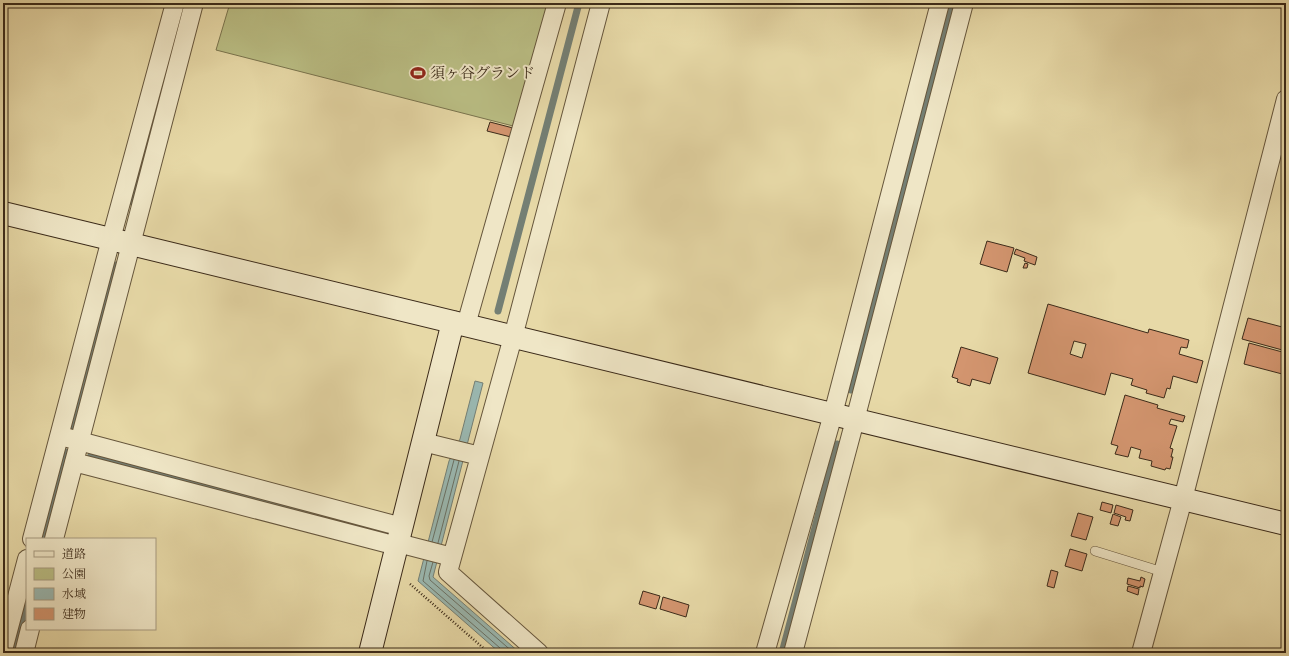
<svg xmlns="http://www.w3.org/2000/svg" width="1289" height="656" viewBox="0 0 1289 656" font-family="'IM FELL DW Pica','Noto Serif JP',serif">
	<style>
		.green { fill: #babe84; stroke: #7a744e }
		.water { fill: #9ab8b1; stroke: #747f74 }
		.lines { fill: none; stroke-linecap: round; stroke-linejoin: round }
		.shore { stroke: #6a7165; stroke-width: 1 }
		.stream { stroke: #747f74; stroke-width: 7 }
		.building { fill: #d3956f; stroke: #3b2a19; fill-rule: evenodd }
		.lane-casing { stroke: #66563c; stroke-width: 10 }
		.street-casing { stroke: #66563c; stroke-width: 20 }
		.secondary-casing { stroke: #3b2a19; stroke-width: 24 }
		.path { stroke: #3b2a19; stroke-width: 2.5; stroke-dasharray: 1 2; stroke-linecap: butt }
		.lane { stroke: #efe6c6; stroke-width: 9 }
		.street { stroke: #efe6c6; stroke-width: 18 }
		.secondary { stroke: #efe6c6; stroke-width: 22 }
		.labels { text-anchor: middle; stroke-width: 4; stroke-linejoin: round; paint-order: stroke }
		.poi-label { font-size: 15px; fill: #3b2a19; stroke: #efe6c6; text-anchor: start }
	</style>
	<rect width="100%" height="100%" fill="#e7d9a7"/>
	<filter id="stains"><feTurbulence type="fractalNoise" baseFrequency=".005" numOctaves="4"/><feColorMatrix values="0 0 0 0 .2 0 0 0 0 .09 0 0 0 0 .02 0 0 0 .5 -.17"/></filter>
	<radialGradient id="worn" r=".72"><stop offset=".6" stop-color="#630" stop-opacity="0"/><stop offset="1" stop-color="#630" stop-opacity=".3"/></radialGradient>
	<!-- green -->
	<path class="green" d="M230,3H550L517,127L216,50Z"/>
	<!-- water -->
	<path class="water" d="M475,381L483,383L433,577L520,653H500L418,581L449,461L460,439Z"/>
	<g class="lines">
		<!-- shore -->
		<path class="shore" d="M432,542L454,460
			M438,543L459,461
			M427,561L423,581L500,648L502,653
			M433,562L429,576L430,580L514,653"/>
		<!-- stream -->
		<path class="stream" d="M132,202L170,55
			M498,311L579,3
			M851,390L953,3
			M73,427L115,265
			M91,455L361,526
			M44,539L66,452
			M14,653L27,603
			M782,653L837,444"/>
	</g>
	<!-- building -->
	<path class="building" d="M1265,3H1278L1277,6Z
		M490,122L513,128L511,137L487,131Z
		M987,241L1014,248L1007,272L980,264Z
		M1016,249L1037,257L1035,265L1024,261L1025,258L1014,254Z
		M1025,263L1028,264L1027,268H1023Z
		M1048,304L1148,333L1149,329L1189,340L1187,348L1181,347L1179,354L1203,361L1197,383L1173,376L1170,389L1167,388L1164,398L1146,393L1147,390L1131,385L1133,379L1111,373L1105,395L1028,373ZM1074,341L1086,344L1082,358L1070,354Z
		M1248,318L1286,328V351L1242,339Z
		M1249,343L1286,353V375L1244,364Z
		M961,347L998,358L990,384L972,379L970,386L957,382L958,379L952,377Z
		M1125,395L1158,405L1157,408L1185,416L1183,422L1171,419L1169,424L1177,426L1170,448L1173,449L1171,457H1173L1170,469L1166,468L1165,470L1151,466L1152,461L1139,458L1141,450L1131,447L1128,457L1115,454L1118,446L1111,444Z
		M1102,502L1113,505L1111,513L1100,510Z
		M1116,505L1133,510L1130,521L1125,520L1126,517L1114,513Z
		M1078,513L1093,517L1086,540L1071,536Z
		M1113,514L1121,517L1118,526L1110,524Z
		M1070,549L1087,554L1082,571L1065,566Z
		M1051,570L1058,572L1054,588L1047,586Z
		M1141,577L1145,579L1143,587L1140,586V588L1127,584L1128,578L1140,581Z
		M1128,586L1139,589L1138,595L1127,591Z
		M643,591L660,596L656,609L639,604Z
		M663,597L689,605L686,617L660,609Z"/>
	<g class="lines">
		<!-- lane casing -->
		<g class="lane-casing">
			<path id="lane" d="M1095,551L1163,572"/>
		</g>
		<!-- street casing -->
		<g class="street-casing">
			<path id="street" d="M466,325L557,3
				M68,438L402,527
				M423,442L480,456
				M74,462L397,546
				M32,539L111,239L175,3
				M54,539L194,3
				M398,543L452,557
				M3,650L27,559
				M24,653L30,629
				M539,653L448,572L513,337L601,3
				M765,653L833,414L940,3
				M793,653L855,420L964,3
				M1141,653L1183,499L1286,99"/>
		</g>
		<!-- secondary casing -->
		<g class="secondary-casing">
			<path id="secondary" d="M3,213L1286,524
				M370,653L453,322"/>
		</g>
		<!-- path -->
		<path class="path" d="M410,584L489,653"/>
		<!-- lane -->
		<use href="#lane" class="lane"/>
		<!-- street -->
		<use href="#street" class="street"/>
		<!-- secondary -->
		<use href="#secondary" class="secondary"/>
	</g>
	<!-- icons -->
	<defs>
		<g id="stadium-bare" transform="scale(1.2)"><path d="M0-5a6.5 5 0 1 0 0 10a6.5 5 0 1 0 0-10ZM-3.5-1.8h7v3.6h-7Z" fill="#8f2418" stroke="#efe6c6" stroke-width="2.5" paint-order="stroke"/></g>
	</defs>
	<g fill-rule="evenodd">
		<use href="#stadium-bare" x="418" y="73"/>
	</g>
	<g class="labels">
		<!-- poi labels -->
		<g class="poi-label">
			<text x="430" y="78">須ヶ谷グランド</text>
		</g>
	</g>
	<!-- margin -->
	<rect width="1289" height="656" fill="none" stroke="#e7d9a7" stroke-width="16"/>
	<rect x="4" y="4" width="1281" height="648" fill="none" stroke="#3b2a19" stroke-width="2"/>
	<rect x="8" y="8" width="1273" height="640" fill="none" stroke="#3b2a19"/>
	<!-- legend -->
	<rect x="26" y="538" width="130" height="92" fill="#efe6c6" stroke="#a79b81"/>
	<rect x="34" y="551" width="20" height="6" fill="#efe6c6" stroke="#a79b81"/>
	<text x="62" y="558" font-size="12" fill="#3b2a19">道路</text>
	<rect x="34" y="568" width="20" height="12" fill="#babe84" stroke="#a79b81"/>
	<text x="62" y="578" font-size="12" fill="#3b2a19">公園</text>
	<rect x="34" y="588" width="20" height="12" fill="#9ab8b1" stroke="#a79b81"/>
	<text x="62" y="598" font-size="12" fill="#3b2a19">水域</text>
	<rect x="34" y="608" width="20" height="12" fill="#d3956f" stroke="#a79b81"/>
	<text x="62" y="618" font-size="12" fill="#3b2a19">建物</text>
	<rect width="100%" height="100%" filter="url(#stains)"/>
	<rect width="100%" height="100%" fill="url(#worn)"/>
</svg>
